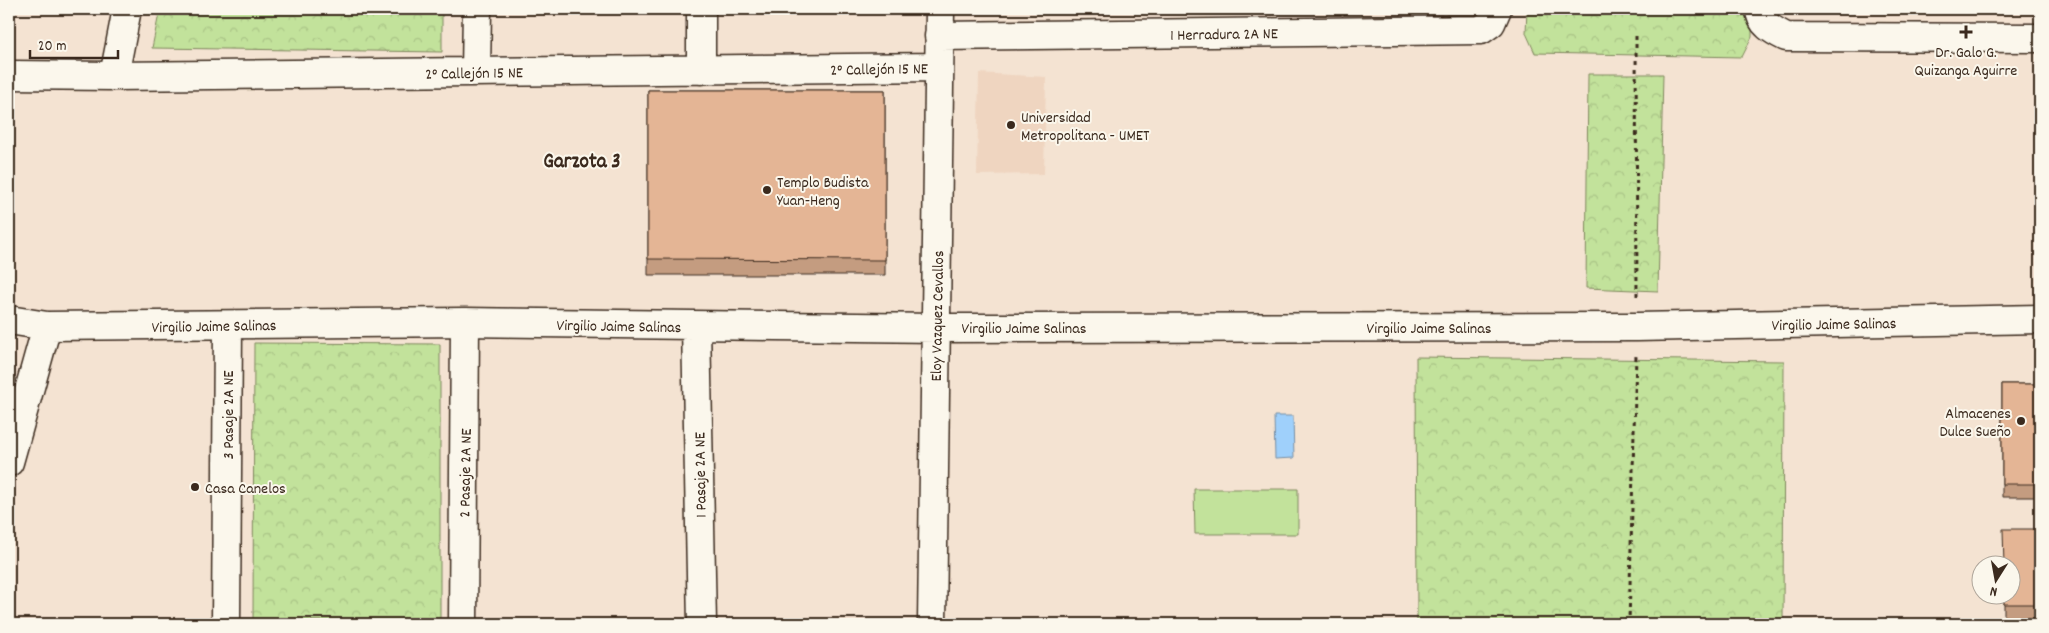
<svg xmlns="http://www.w3.org/2000/svg" width="2049" height="633" viewBox="0 0 2049 633" font-family="Dekko,sans-serif">
	<style>
		.built { fill: #efd5c0 }
		.green { fill: #c2e29b; stroke: #7e865c }
		.forest { fill: url(#forest-crowns); stroke: #7e865c }
		.water { fill: #9fd0fb; stroke: #778ea3 }
		.lines { fill: none; stroke-linecap: round; stroke-linejoin: round }
		.street-casing { stroke: #3b2a1e; stroke-width: 31 }
		.path { stroke: #3b2a1e; stroke-width: 3; stroke-dasharray: 4 4; stroke-linecap: butt }
		.street { stroke: #fbf7ec; stroke-width: 28 }
		.wall { fill: #c49c80; stroke: #3b2a1e }
		.building { fill: #e4b595; stroke: #3b2a1e }
		.poi-dot { fill: #3b2a1e; stroke: #fbf7ec; stroke-width: 2 }
		.labels { text-anchor: middle; stroke-width: 4; stroke-linejoin: round; paint-order: stroke }
		.street-label { font-size: 16px; fill: #3b2a1e; stroke: #fbf7ec }
		.poi-label { font-size: 16px; fill: #3b2a1e; stroke: #fbf7ec; text-anchor: start }
		.district-label { font-size: 21px; font-weight: bold; fill: #3b2a1e; stroke: #fbf7ec }
	</style>
	<defs>
		<pattern id="forest-crowns" width="20" height="18" patternUnits="userSpaceOnUse" patternTransform="scale(1.25)"><rect width="20" height="18" fill="#c2e29b"/><path d="M2 6a3 3 0 1 1 6 0M12 15a3 3 0 1 1 6 0" fill="none" stroke="#a8c285"/></pattern>
	</defs>
	<rect width="100%" height="100%" fill="#f4e3d2"/>
	<filter id="ink" filterUnits="userSpaceOnUse"><feTurbulence type="fractalNoise" baseFrequency=".02" numOctaves="2"/><feDisplacementMap in="SourceGraphic" scale="10" xChannelSelector="R" yChannelSelector="G"/><feConvolveMatrix kernelMatrix="1 2 1 2 8 2 1 2 1" color-interpolation-filters="sRGB"/></filter>
	<g filter="url(#ink)">
		<!-- built -->
		<path class="built" d="M979,73L1046,77L1044,174L977,175Z"/>
		<!-- green -->
		<path class="green" d="M1194,489H1298V534H1195Z"/>
		<!-- forest -->
		<path class="forest" d="M160,9H442V52L152,48Z
			M1527,9H1752V37L1742,57L1535,53L1526,33Z
			M1588,74H1663L1658,291L1586,288Z
			M254,343L440,344V622L253,620Z
			M1416,357L1784,361L1783,624L1417,623Z"/>
		<!-- water -->
		<path class="water" d="M1293,416L1294,458L1275,459L1274,416Z"/>
		<g class="lines">
			<!-- street casing -->
			<g class="street-casing">
				<path id="street" d="M1760,9C1760,24 1774,31 1786,37L2040,38
					M939,36L1481,30L1491,23L1497,9
					M701,70V9
					M476,72L477,9
					M9,75L114,76L939,67
					M114,76L127,9
					M9,320L47,326L465,322L936,328L1637,327L2040,319
					M696,326L702,624
					M9,462L47,326
					M226,624L228,325
					M463,624L465,322
					M932,624L940,9"/>
			</g>
			<!-- path -->
			<path class="path" d="M1636,36L1637,299
				M1629,624L1636,355"/>
			<!-- street -->
			<use href="#street" class="street"/>
		</g>
		<!-- wall -->
		<path class="wall" d="M648,90H885V275H648Z
			M2002,384H2040V497H2002Z
			M2040,529V619L2004,620V596Z"/>
		<!-- building -->
		<path class="building" d="M648,90H885V260L648,259Z
			M2002,384H2040V484H2002Z
			M2003,529H2040V604H2004V596H2012V566H2004Z"/>
	</g>
	<!-- markers -->
	<g class="poi-dot">
		<path d="M1963.5 24.5h5v5h5v5h-5v5h-5v-5h-5v-5h5z"/>
		<circle cx="1011" cy="125" r="5"/>
		<circle cx="767" cy="190" r="5"/>
		<circle cx="2021" cy="421" r="5"/>
		<circle cx="195" cy="487" r="5"/>
	</g>
	<g class="labels">
		<!-- street labels -->
		<g class="street-label">
			<text transform="translate(1224 33) rotate(-1)" y="6">1 Herradura 2A NE</text>
			<text transform="translate(879 68) rotate(-1)" y="6">2° Callejón 15 NE</text>
			<text transform="translate(474 72) rotate(-1)" y="6">2° Callejón 15 NE</text>
			<text transform="translate(936 316) rotate(-89)" y="6">Eloy Vazquez Cevallos</text>
			<text transform="translate(1834 323) rotate(-1)" y="6">Virgilio Jaime Salinas</text>
			<text transform="translate(214 325) rotate(-1)" y="6">Virgilio Jaime Salinas</text>
			<text transform="translate(619 325) rotate(1)" y="6">Virgilio Jaime Salinas</text>
			<text x="1024" y="333">Virgilio Jaime Salinas</text>
			<text x="1429" y="333">Virgilio Jaime Salinas</text>
			<text transform="translate(227 415) rotate(-90)" y="6">3 Pasaje 2A NE</text>
			<text transform="translate(464 473) rotate(-89)" y="6">2 Pasaje 2A NE</text>
			<text transform="translate(699 475) rotate(-91)" y="6">1 Pasaje 2A NE</text>
		</g>
		<!-- poi labels -->
		<g class="poi-label">
			<text x="1966" y="57" text-anchor="middle">Dr. Galo G.<tspan x="1966" dy="18">Quizanga Aguirre</tspan></text>
			<text x="1021" y="122">Universidad<tspan x="1021" dy="18">Metropolitana - UMET</tspan></text>
			<text x="777" y="187">Templo Budista<tspan x="777" dy="18">Yuan-Heng</tspan></text>
			<text x="2011" y="418" text-anchor="end">Almacenes<tspan x="2011" dy="18">Dulce Sueño</tspan></text>
			<text x="205" y="493">Casa Canelos</text>
		</g>
		<!-- district labels -->
		<g class="district-label">
			<text x="582" y="167">Garzota 3</text>
		</g>
	</g>
	<!-- margin -->
	<rect width="2049" height="633" fill="none" stroke="#fbf7ec" stroke-width="30"/>
	<rect x="15" y="15" width="2019" height="603" fill="none" stroke="#3b2a1e" stroke-width="2" filter="url(#ink)"/>
	<!-- north arrow -->
	<g transform="translate(1996 580) rotate(191)"><circle r="24" fill="#fbf7ec" stroke="#aea59a"/>
	<path d="M0-4L9 19L0 12L-9 19Z" fill="#3b2a1e"/>
	<text y="-8" font-size="14" font-weight="bold" text-anchor="middle" fill="#3b2a1e">N</text>
	</g>
	<!-- scale -->
	<path d="M30 50v8h88v-8" fill="none" stroke="#3b2a1e" stroke-width="2.5"/>
	<text x="38" y="50" font-size="15" fill="#3b2a1e" stroke="#fbf7ec" stroke-width="4" paint-order="stroke">20 m</text>
</svg>
